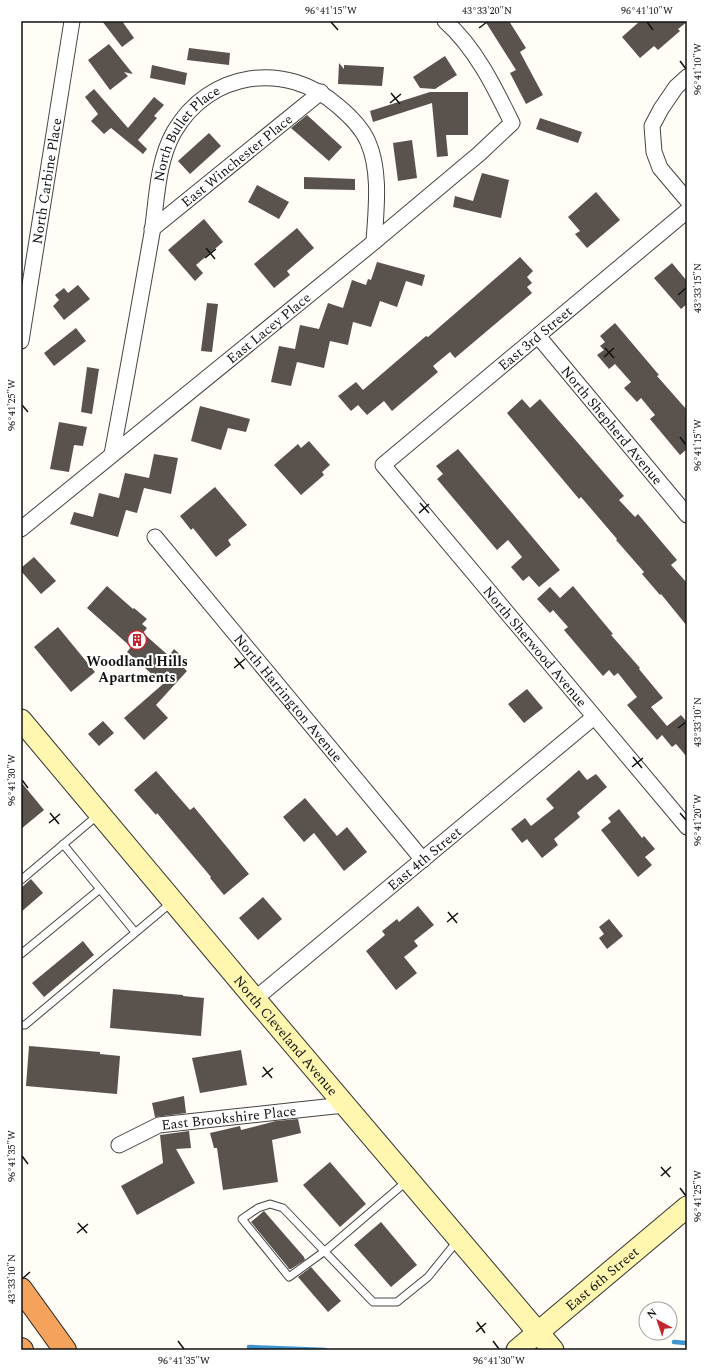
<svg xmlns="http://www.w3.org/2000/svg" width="708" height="1371" viewBox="0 0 708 1371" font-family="Spectral,serif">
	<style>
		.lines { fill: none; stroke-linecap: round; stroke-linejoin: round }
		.stream { stroke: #3f96cf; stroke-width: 4.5 }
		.building { fill: #5a524d }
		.lane-casing { stroke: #444; stroke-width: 9 }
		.street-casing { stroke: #444; stroke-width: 17 }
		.secondary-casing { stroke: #333; stroke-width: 23 }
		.highway-casing { stroke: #222; stroke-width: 24 }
		.lane { stroke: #fff; stroke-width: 7 }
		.street { stroke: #fff; stroke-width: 15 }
		.secondary { stroke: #fff6b0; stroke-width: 21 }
		.highway { stroke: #f5a25d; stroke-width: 22 }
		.ticks { fill: none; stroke: #111; stroke-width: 1.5 }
		.labels { text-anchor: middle; stroke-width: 4; stroke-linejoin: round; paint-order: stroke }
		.street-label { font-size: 14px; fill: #111; stroke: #fff }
		.poi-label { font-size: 14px; font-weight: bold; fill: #111; stroke: #fff }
		.neatline { fill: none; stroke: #111; stroke-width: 1.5 }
		.ticks-label { font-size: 10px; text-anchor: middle; fill: #111 }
	</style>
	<rect width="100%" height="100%" fill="#fffdf5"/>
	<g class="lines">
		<!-- stream -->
		<path class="stream" d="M674,1342L687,1343
			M249,1347L325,1350"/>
	</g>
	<!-- building -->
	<path class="building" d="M102,21H122L134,38L122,47Z
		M485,21H509L526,48L520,52L543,95L526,104L510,73L516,70Z
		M640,21H687V22L678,29L680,31L658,50L654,46L640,58L622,37Z
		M109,44L133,74L124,72L128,76L110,90L88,60Z
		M189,48L230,53L229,65L187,60Z
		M445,56L457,75L435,89L420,88L413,77Z
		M339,63L344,69V65L384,67L382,86L338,84Z
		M152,65L187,73L185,85L150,78Z
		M94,89L128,128L154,97L164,105L154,116L157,118L138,140L147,149L143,154L111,128L104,134L91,121L98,114L85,97Z
		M430,92H468V135H446L448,156L437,157L432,103L373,122L370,111Z
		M307,115L342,147L329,161L291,128Z
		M540,118L582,132L578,143L536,129Z
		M209,133L221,146L190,174L178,161Z
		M412,140L417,178L398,181L393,143Z
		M482,173L509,180L501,218L453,207L455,196L473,201Z
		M304,177L355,179V190L304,189Z
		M257,185L289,202L279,219L248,202Z
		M596,192L620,220L587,248L575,234L580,231L568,217Z
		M204,219L223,242L196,265L203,273L195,281L168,250Z
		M297,228L314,248L287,271L290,275L274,288L254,264Z
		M520,257L533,271L527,277L532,283L527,287L532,293L455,358L450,352L433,366L438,372L392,411L384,401L367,415L358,405L351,411L338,396L356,382L363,390L426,336L428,337Z
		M377,262L425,275L422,286L406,281L397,307L380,301L371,327L353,322L348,345L330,341L324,368L297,362L291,386L271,382L279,346L295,349L300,325L319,329L328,303L343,308L352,280L366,285L368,279L371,280Z
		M672,263L687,281V304L681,309L654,278Z
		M78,285L90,299L64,320L53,306L59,300L55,295L64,288L68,293Z
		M207,303L218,304L212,352L201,351Z
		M615,323L659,375L657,376L687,410V449L680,455L650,419L655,415L641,398L637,402L624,388L631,382L615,364L609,369L597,355L604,350L600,346L605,342L600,336Z
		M76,328L86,341L54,366L44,353Z
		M87,367L99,369L92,414L81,412Z
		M522,399L530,408L540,399L624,496L619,500L635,517L638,514L677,560L671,565L687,583V626L661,594L660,595L642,574L644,572L616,540L617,539L581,497L579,499L507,413Z
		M200,406L250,419L246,432L228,428L221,450L191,441Z
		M59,422L87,427L83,446L74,445L69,472L50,469Z
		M309,441L330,465L322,472L324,475L301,495L274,465L298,444L301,448Z
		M458,449L560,570L539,587L529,576L523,581L511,567L522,557L508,540L497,550L437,479L443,474L436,466Z
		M154,454L178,458L171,494L144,488L137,513L126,510L118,537L70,524L74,512L93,517L99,493L119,498L125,473L149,478Z
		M215,487L247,525L228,540L231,545L216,557L193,528L191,530L180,516Z
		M34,557L56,581L41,594L21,571V568Z
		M107,586L133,609L134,608L147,619L142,624L147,628L143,633L169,656L174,649L187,661L182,666L187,671L156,705L168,718L144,740L124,718L163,684L127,652L131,647L87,608Z
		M573,586L613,634L611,635L640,668L639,669L663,698L651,707L667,726L681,715L687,722V757L676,744L672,747L662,735L657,740L627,705L637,697L618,673L614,676L609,670L603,676L564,630L568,627L553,610L550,613L537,599L550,587L560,598Z
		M58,627L95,672L71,692L34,647Z
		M527,689L543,708L524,723L508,704Z
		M103,721L114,733L99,746L88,734Z
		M579,770L587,780L596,774L607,787L577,813L580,817L554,839L558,845L542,858L527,839L522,843L511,829L525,818L531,826L554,808L546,799Z
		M156,771L190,810L194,807L249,874L224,895L210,878L211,877L157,813L156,815L134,790Z
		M21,782L44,810L21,829Z
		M305,798L337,836L347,827L367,852L344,871L314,833L304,842L283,817Z
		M619,809L642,838L644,836L655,849L645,857L652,865L638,877L601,830L611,822L608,818Z
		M31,879L43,893L21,912V888Z
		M263,897L282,919L258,940L239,918Z
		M418,906L434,925L414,941L418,946L404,957L417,973L396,990L366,951L385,935L382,931L397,919L399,922Z
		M609,919L623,936L607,949L599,938L604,934L599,927Z
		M83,941L94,955L44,997L32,983Z
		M113,989L183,995V996L204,998L201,1036L110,1028Z
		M29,1046L100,1052V1054L120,1056L117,1094L26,1086Z
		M241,1050L247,1085L200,1093L192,1058Z
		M184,1096L186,1113L155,1117L152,1103Z
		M298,1119L301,1133L272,1140L278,1182L223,1190L217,1148H214L210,1133L240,1126L241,1130L276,1121Z
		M189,1131L191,1148L176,1149L195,1183L137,1215L121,1186L163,1163L160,1135Z
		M330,1162L366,1204L340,1227L303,1185Z
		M264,1211L304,1257L305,1260L291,1269H289L287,1266L251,1222Z
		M381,1222L417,1265L391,1287L354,1245Z
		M311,1267L341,1301L328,1312L298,1277Z"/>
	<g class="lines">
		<!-- lane casing -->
		<g class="lane-casing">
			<path id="lane" d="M63,844L135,932
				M21,880L98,815
				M21,954L100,889
				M21,1025H25L172,902
				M407,1181L325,1251L289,1277L242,1219L258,1208L270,1204L283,1208L373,1302H397L428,1277L458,1240"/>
		</g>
		<!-- street casing -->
		<g class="street-casing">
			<g id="street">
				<path d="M687,77L676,87L661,109L652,126L654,152L660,168L687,200"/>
				<path id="s1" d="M687,211L383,465L687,827"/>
				<path id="s2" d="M152,229L321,92"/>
				<path id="s3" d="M538,336L687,515"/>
				<path id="s4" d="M21,341L72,21"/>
				<path id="s5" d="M112,454C126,381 139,307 152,233C157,199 157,162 174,132C209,71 286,60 338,106C350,116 362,128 368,142C381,172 376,210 374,242"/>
				<path id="s6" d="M21,529L374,242L479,154L512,123C495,88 475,47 445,21"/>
				<path id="s7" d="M155,537L423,860"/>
				<path id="s8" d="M255,999L594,717"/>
				<path id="s9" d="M119,1145L159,1125L344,1105"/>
			</g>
		</g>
		<!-- secondary casing -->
		<g class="secondary-casing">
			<g id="secondary">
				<path id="s10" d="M21,720L255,999L553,1350"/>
				<path id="s11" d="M517,1350L687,1207"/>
			</g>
		</g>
		<!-- highway casing -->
		<g class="highway-casing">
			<path id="highway" d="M21,1289L65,1350
				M21,1349L22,1350"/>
		</g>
		<!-- lane -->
		<use href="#lane" class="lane"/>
		<!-- street -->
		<use href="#street" class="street"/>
		<!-- secondary -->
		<use href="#secondary" class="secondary"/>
		<!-- highway -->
		<use href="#highway" class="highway"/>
	</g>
	<!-- ticks -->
	<path class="ticks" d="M331,22L338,30M647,22L653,30M479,28L487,22M680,61L686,69M391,93L400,104M390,103L401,94M206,248L215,259M205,258L216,249M678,295L686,288M605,348L614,358M604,357L614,348M22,405L28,412M680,437L686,445M420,503L429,513M419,513L429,504M235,658L244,669M234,668L245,659M678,728L686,722M633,757L642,768M632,767L643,758M22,780L28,788M50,813L59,824M680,813L686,820M49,823L60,814M448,912L457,923M447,922L458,913M263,1067L272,1078M262,1077L273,1068M22,1156L28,1164M661,1167L670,1177M661,1176L671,1167M680,1188L686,1196M78,1223L87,1233M77,1233L88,1224M22,1279L30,1272M477,1322L485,1333M476,1332L486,1323M178,1341L184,1349M493,1341L499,1349"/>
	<!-- icons -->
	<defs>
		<g id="building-ring" transform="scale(1)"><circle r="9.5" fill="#fff" stroke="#c4262e" stroke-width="1.5"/><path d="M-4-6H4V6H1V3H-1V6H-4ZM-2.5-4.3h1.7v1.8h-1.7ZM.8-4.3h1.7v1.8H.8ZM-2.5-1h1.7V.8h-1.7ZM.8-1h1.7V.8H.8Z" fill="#c4262e"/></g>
	</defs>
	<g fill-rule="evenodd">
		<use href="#building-ring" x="137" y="640"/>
	</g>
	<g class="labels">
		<!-- street labels -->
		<g class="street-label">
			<text dy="5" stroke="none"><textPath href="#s5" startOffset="334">North Bullet Place</textPath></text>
			<text dy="5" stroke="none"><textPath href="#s2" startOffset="109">East Winchester Place</textPath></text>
			<text dy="5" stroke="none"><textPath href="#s4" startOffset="162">North Carbine Place</textPath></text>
			<text dy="5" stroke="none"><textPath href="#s6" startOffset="319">East Lacey Place</textPath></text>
			<text transform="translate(535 338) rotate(-40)" y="5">East 3rd Street</text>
			<text dy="5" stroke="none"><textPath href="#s3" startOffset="116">North Shepherd Avenue</textPath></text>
			<text dy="5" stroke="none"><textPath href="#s1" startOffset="633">North Sherwood Avenue</textPath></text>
			<text dy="5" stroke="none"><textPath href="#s7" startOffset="209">North Harrington Avenue</textPath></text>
			<text dy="5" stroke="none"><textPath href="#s8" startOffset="220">East 4th Street</textPath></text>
			<text dy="5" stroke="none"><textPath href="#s10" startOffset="412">North Cleveland Avenue</textPath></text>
			<text dy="5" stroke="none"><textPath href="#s9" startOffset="115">East Brookshire Place</textPath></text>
			<text dy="5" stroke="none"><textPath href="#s11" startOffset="111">East 6th Street</textPath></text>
		</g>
		<!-- poi labels -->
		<g class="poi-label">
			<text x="137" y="666">Woodland Hills<tspan x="137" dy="16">Apartments</tspan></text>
		</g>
	</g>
	<!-- border -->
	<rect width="708" height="1371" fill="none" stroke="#ffffff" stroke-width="44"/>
	<!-- north arrow -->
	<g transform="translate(658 1321) rotate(320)"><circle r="19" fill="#ffffff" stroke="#a0a0a0"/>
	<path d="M0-3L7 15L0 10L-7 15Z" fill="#c4262e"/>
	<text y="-6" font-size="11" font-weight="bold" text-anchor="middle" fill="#111111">N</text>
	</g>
	<rect x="22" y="22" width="664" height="1327" class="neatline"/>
	<g class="ticks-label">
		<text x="331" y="14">96°41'15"W</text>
		<text x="487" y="14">43°33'20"N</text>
		<text x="647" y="14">96°41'10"W</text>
		<text transform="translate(697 69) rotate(-90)" y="4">96°41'10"W</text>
		<text transform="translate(697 288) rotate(-90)" y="4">43°33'15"N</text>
		<text transform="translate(11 405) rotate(-90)" y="4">96°41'25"W</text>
		<text transform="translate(697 445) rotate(-90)" y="4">96°41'15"W</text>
		<text transform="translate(697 722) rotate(-90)" y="4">43°33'10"N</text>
		<text transform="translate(11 780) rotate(-90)" y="4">96°41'30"W</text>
		<text transform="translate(697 820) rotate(-90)" y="4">96°41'20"W</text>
		<text transform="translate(11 1156) rotate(-90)" y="4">96°41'35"W</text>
		<text transform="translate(697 1196) rotate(-90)" y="4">96°41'25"W</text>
		<text transform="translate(11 1279) rotate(-90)" y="4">43°33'10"N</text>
		<text x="184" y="1364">96°41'35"W</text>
		<text x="499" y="1364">96°41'30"W</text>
	</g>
</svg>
